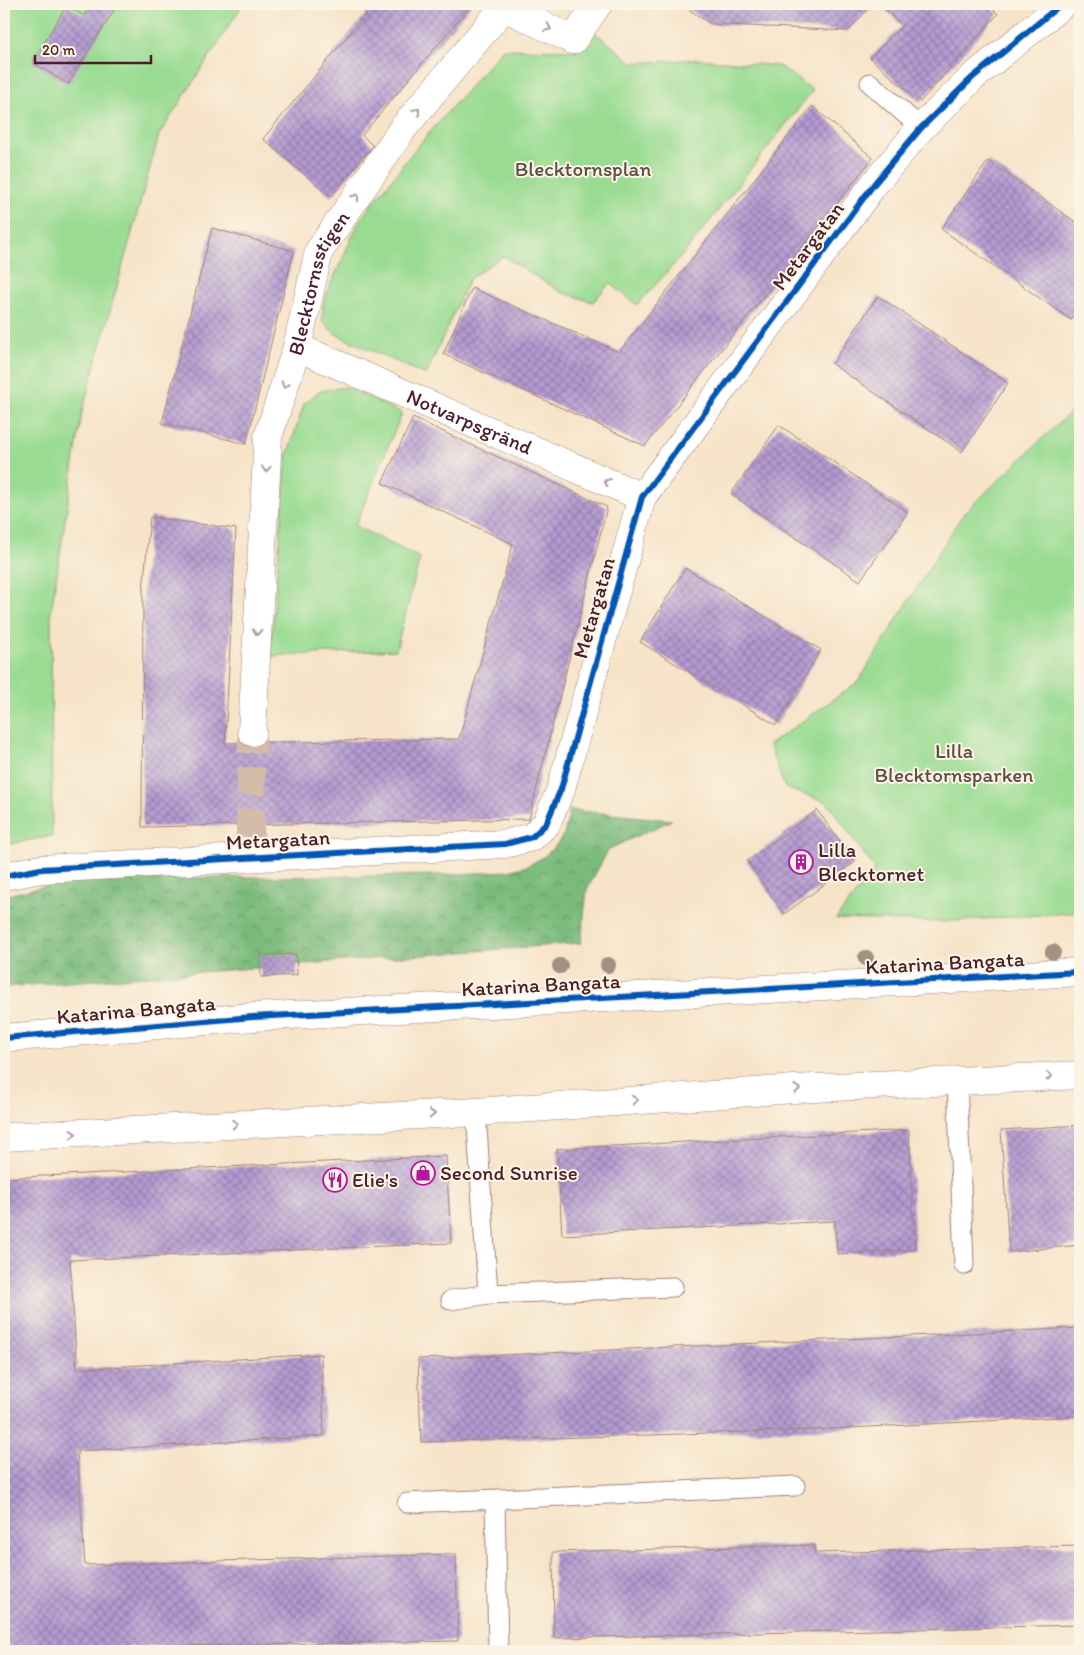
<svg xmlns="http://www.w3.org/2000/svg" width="1084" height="1655" viewBox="0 0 1084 1655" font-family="Itim,sans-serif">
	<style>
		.forest { fill: url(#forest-crowns); stroke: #626d54 }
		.green { fill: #99db92; stroke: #727d5e }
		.building { fill: url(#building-cross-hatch) }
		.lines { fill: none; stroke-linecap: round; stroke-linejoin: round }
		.street-tunnel { stroke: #d4bca9; stroke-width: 28; stroke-dasharray: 28 14; stroke-linecap: butt }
		.lane-casing { stroke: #a0817a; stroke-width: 21 }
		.street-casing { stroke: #a0817a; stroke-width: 29 }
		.lane { stroke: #fff; stroke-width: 19 }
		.street { stroke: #fff; stroke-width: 28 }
		.cycleway-casing { stroke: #fcf5e5; stroke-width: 9 }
		.cycleway { stroke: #0057b8; stroke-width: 6 }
		.tree { fill: #a29180 }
		.oneway { stroke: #ae9aa0 }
		.labels { text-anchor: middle; stroke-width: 4; stroke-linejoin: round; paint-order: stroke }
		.park-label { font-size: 21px; fill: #5e4e45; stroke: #fcf5e5 }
		.street-label { font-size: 21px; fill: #4a1f2b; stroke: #fcf5e5 }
		.poi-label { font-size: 21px; fill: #4a1f2b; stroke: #fcf5e5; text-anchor: start }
	</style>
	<defs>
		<pattern id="forest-crowns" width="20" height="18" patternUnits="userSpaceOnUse" patternTransform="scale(1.25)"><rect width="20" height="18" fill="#7abb7c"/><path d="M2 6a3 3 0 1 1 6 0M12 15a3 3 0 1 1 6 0" fill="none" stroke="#669766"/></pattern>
		<pattern id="building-cross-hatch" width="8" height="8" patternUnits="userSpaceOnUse" patternTransform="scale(1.25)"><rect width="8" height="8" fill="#b49bd2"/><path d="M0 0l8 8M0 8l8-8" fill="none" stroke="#947eab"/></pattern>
	</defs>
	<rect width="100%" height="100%" fill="#fcf5e5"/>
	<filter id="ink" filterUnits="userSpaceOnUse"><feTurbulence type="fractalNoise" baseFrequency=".02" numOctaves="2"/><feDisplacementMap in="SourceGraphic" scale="10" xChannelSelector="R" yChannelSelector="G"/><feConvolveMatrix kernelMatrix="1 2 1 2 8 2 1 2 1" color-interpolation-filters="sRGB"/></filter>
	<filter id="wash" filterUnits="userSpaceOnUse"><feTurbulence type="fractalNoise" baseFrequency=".0096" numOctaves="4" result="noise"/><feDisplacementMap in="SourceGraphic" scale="20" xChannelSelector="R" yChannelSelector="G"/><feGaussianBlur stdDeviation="1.12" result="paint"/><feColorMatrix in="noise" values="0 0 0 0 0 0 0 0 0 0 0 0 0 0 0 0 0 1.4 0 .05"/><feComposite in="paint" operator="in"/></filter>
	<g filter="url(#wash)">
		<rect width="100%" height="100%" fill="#f6e3c8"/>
		<!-- forest -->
		<path class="forest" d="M570,810L672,820L609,849L587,889L581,943L4,987V898L8,895L75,879L443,875L508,871L527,866L542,858L554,848L564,834Z"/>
		<!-- green -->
		<path class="green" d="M4,4H243L159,135L82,412L51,611L52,836L4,845Z
			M592,30L633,63L700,59L779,66L813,90L686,251L637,305L610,283L593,302L561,292L503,256L469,279L426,375L348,340L334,333L322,321L323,305L328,290L360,220L417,147L503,49L577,50Z
			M346,387L402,413L355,526L420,558L396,650L270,656L287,456L304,404L319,391Z
			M1080,403V912L944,922L836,919L875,869L827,802L785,788L769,745L858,682L963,514Z"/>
		<g id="blocks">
			<!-- building -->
			<path class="building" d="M91,4H118L68,84L32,62L67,5L84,16Z
				M374,4H472L362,135L373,146L331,197L263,139Z
				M681,4H873L848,31L710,24Z
				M880,4H986L998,14L920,102L870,58L902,26Z
				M812,106L873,158L645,446L443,354L472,288L619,352Z
				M988,161L1080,225V306L1071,320L941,229Z
				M212,228L294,251L246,444L162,423Z
				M878,296L1008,383L962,452L832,364Z
				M413,418L607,507L529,819L142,827L143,591L150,517L236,529L225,743L459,739L513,544L382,483Z
				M779,425L908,512L860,581L731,494Z
				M685,568L821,650L776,725L640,642Z
				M817,810L855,862L784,914L747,861Z
				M296,954L297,975L261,977L260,955Z
				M1080,1125V1245L1009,1252L1001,1130Z
				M909,1130L915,1250L837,1254L835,1221L562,1235L557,1149Z
				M446,1156L451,1243L70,1260L77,1369L321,1354L324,1436L77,1451L85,1565L456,1554L458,1641L4,1649V1178Z
				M1080,1328V1416L811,1430L421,1442L418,1359Z
				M814,1545L815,1553L1080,1546V1625L554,1638L553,1552Z"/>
		</g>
	</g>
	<g filter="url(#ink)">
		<use href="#blocks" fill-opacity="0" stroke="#a0817a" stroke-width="1"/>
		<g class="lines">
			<!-- street-tunnel -->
			<path class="street-tunnel" d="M250,837L252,732"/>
			<!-- lane casing -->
			<g class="lane-casing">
				<path id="lane" d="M870,83L921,128
					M957,1080L964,1265
					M476,1112L488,1294
					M451,1300L488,1294L673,1287
					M495,1500L498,1651
					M407,1503L795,1486"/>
			</g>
			<!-- street casing -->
			<g class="street-casing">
				<g id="street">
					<path id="s1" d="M297,347L642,497"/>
					<path id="s2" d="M252,732L268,437L297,347L319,251L404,127L504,7L573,40L598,4"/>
					<path d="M4,876L41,869L505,844L532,837L546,824L561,789L642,497L874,184L921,128L972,78L1063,4"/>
					<path d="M4,1038L253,1017L1080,972"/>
					<path d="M4,1137L476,1112L794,1089L1080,1075"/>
				</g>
			</g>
			<!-- lane -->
			<use href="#lane" class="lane"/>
			<!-- street -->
			<use href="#street" class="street"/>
			<!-- cycleway casing -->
			<g class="cycleway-casing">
				<path id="cycleway" d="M4,876L41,869L505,844L532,837L546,824L561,789L642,497L874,184L921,128L972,78L1060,5L1059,4
					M4,1038L253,1017L1080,972"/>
			</g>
			<!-- cycleway -->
			<use href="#cycleway" class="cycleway"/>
		</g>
		<!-- trees -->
		<g class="tree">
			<circle cx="1053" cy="952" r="8"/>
			<circle cx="866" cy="958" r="8"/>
			<circle cx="608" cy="965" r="8"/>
			<circle cx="560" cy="966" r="8"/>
		</g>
		<!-- one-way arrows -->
		<defs><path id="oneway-chevron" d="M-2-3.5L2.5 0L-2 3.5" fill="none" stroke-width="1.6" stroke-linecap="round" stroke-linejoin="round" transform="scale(1.25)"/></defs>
		<g class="oneway">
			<use href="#oneway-chevron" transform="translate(548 28) rotate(25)"/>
			<use href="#oneway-chevron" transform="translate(417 111) rotate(-50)"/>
			<use href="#oneway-chevron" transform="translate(356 197) rotate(-55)"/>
			<use href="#oneway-chevron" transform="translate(285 385) rotate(107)"/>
			<use href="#oneway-chevron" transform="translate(266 469) rotate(94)"/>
			<use href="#oneway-chevron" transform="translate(607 482) rotate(-157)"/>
			<use href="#oneway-chevron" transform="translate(257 632) rotate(93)"/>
			<use href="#oneway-chevron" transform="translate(1049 1076) rotate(-2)"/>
			<use href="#oneway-chevron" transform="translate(797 1089) rotate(-4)"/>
			<use href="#oneway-chevron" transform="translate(635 1100) rotate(-4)"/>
			<use href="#oneway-chevron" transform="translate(432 1114) rotate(-3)"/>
			<use href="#oneway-chevron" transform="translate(235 1124) rotate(-3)"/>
			<use href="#oneway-chevron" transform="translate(73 1134) rotate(-3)"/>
		</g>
	</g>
	<!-- icons -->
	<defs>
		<g id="building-ring" transform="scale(1.25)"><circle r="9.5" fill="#fcf5e5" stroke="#b5179e" stroke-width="1.5"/><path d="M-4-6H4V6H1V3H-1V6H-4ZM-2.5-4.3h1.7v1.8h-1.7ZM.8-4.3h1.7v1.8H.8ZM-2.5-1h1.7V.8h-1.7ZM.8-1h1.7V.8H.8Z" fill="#b5179e"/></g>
		<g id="shop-ring" transform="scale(1.25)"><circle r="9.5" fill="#fcf5e5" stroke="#b5179e" stroke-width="1.5"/><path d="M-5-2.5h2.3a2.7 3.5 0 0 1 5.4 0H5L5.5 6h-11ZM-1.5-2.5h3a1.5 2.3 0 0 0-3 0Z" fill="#b5179e"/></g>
		<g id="restaurant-ring" transform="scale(1.25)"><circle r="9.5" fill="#fcf5e5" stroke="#b5179e" stroke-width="1.5"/><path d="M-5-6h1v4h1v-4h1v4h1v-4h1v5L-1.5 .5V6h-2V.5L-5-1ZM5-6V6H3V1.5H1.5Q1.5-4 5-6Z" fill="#b5179e"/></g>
	</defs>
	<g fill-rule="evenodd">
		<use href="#building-ring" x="801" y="862"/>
		<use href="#shop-ring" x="423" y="1173"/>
		<use href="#restaurant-ring" x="335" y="1180"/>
	</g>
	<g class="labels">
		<!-- park labels -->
		<g class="park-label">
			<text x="583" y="176">Blecktornsplan</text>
			<text x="954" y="758">Lilla<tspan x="954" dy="24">Blecktornsparken</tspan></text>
		</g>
		<!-- street labels -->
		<g class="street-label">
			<text transform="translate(808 246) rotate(-53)" y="7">Metargatan</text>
			<text dy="7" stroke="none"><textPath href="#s2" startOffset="458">Blecktornsstigen</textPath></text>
			<text dy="7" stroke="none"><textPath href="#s1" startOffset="188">Notvarpsgränd</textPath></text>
			<text transform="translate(594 608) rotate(-74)" y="7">Metargatan</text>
			<text transform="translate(278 840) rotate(-3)" y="7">Metargatan</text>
			<text transform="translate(945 963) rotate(-3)" y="7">Katarina Bangata</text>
			<text transform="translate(541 985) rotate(-3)" y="7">Katarina Bangata</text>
			<text transform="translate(136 1010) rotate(-5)" y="7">Katarina Bangata</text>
		</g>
		<!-- poi labels -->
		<g class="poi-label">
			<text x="818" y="857">Lilla<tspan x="818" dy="24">Blecktornet</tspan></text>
			<text x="440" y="1180">Second Sunrise</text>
			<text x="352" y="1187">Elie's</text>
		</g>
	</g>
	<!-- margin -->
	<rect width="1084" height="1655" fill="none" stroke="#fcf5e5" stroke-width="20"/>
	<!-- scale -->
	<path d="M35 55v8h116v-8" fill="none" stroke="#4a1f2b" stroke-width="2.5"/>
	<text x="42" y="55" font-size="15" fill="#4a1f2b" stroke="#fcf5e5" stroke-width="4" paint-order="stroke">20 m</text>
</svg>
